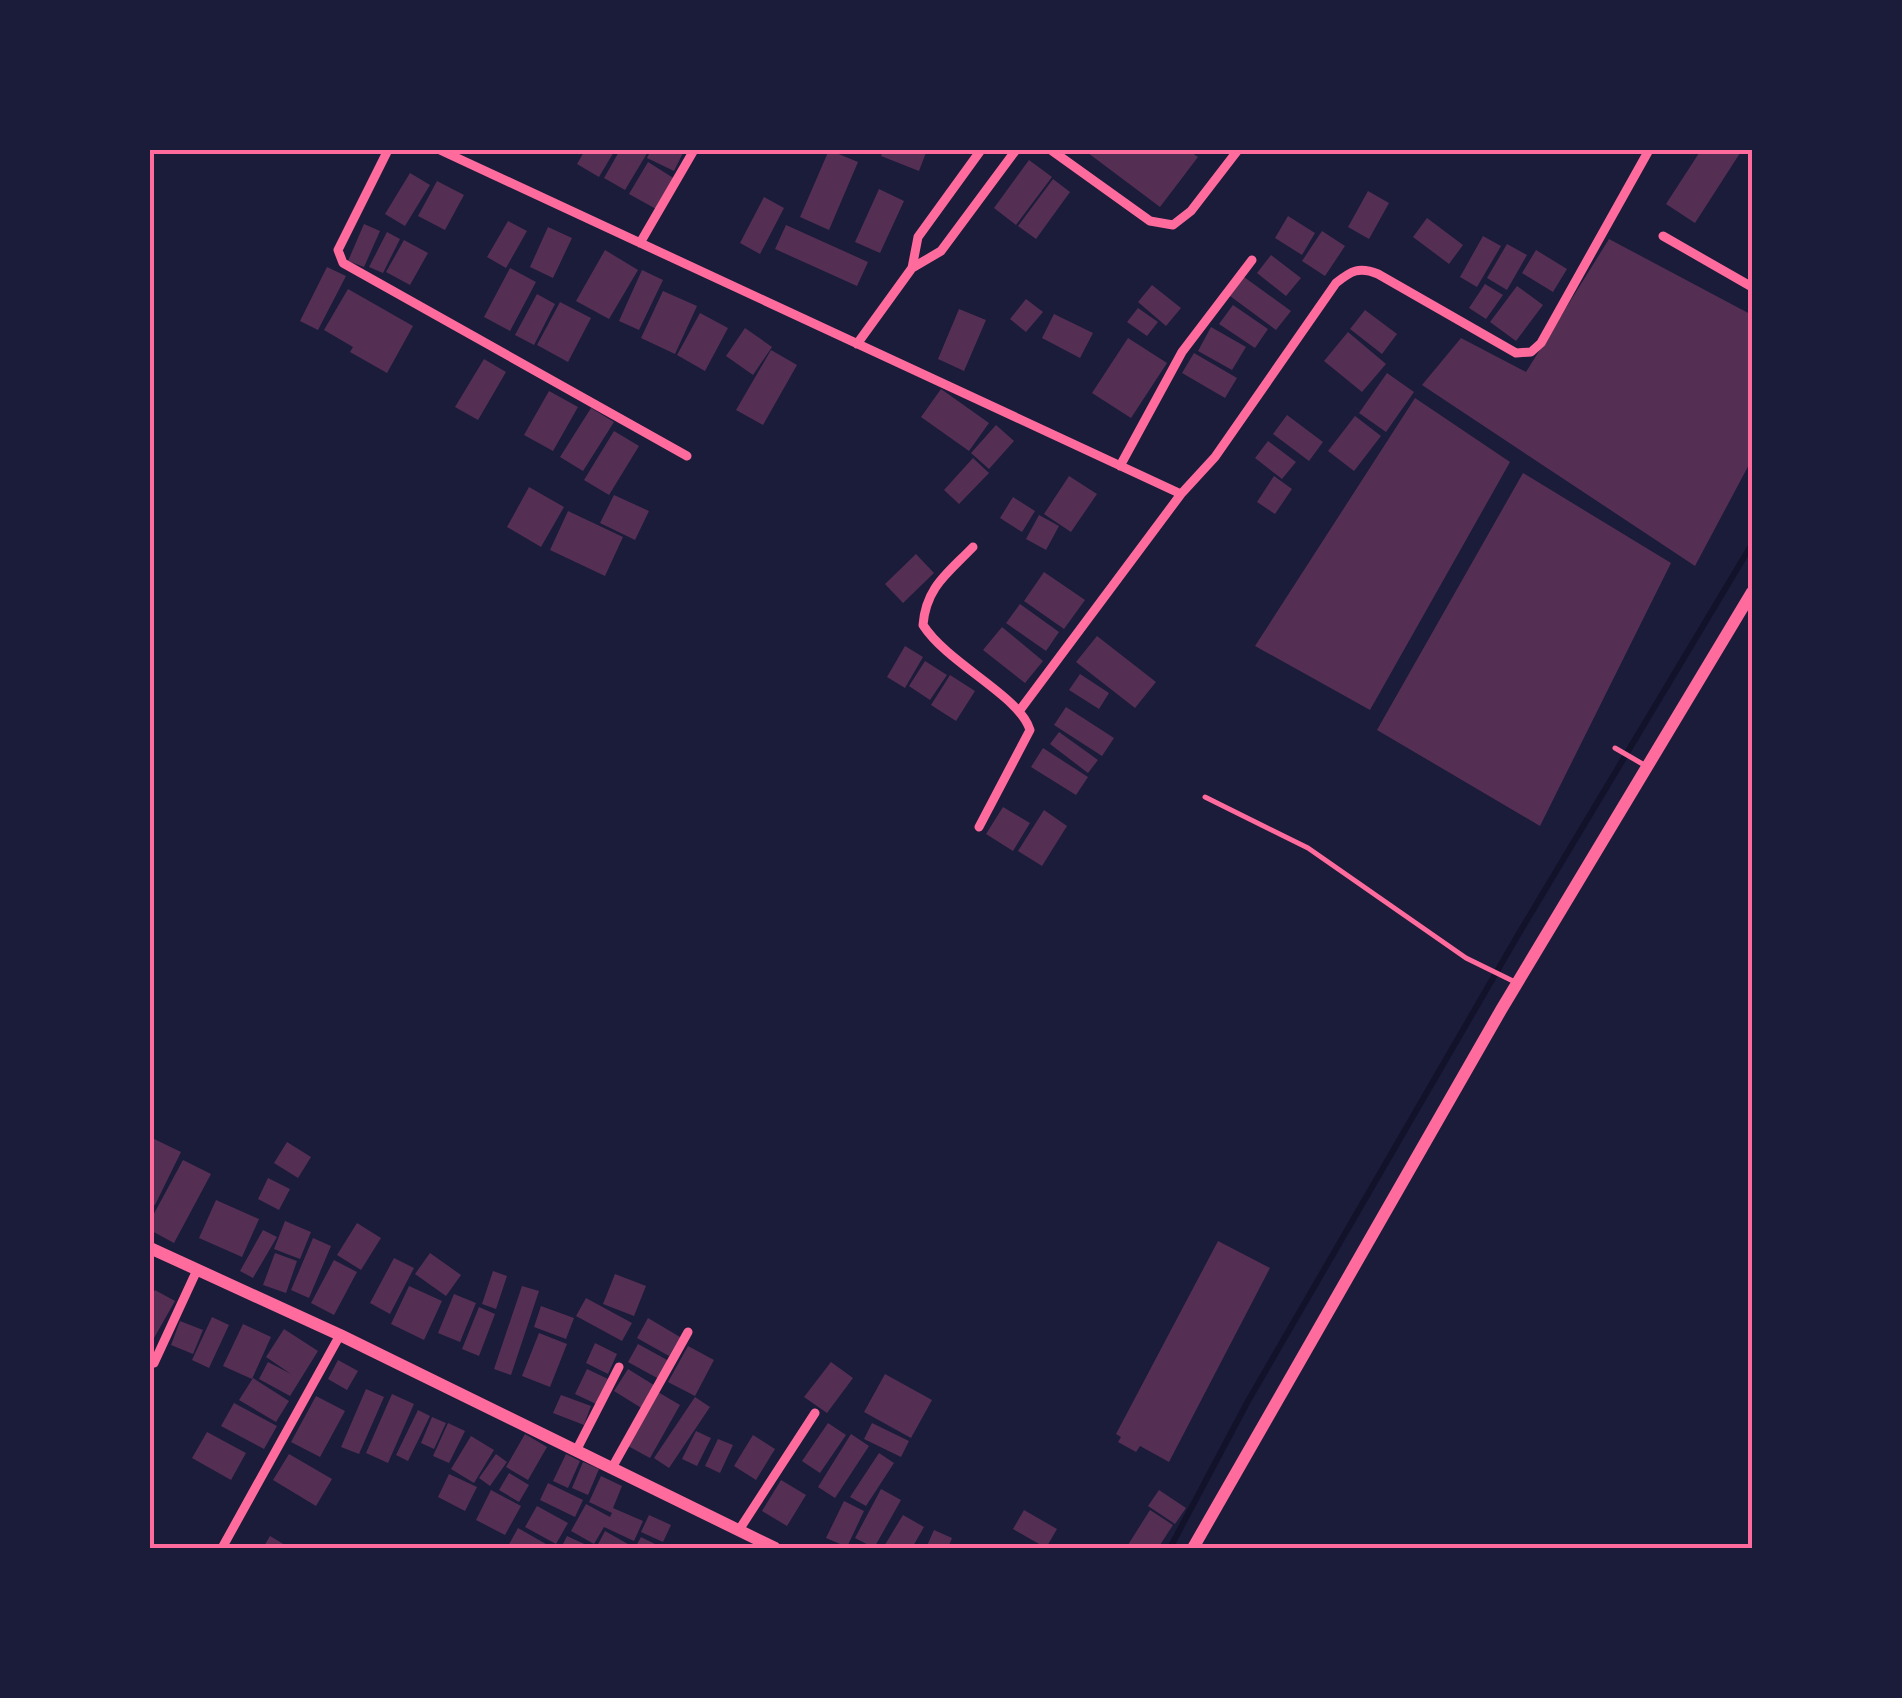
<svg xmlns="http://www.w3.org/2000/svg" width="1902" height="1698" viewBox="0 0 1902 1698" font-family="Bitter,serif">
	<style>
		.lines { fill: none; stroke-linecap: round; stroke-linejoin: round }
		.stream { stroke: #12122b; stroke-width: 6 }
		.building { fill: #542f53 }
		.service { stroke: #ff6b9d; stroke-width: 5 }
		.minor { stroke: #ff6b9d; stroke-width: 9 }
		.secondary { stroke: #ff6b9d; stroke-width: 12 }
		.neatline { fill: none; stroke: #ff6b9d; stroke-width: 4 }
	</style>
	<rect width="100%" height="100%" fill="#1b1b3a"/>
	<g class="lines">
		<!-- stream -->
		<path class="stream" d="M1170,1548L1248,1401L1518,935L1752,544"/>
	</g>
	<!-- building -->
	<path class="building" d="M585,150H615L599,177L577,164Z
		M620,150H649L625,190L604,178Z
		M651,150H681L684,151L674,171L647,158Z
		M829,150L858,162L829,230L800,217Z
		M883,150H927L919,171L881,156Z
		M1084,150H1188L1198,157L1160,207Z
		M1701,150H1742L1695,223L1666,204Z
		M1029,160L1052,177L1016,225L994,208Z
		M648,162L675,179L656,209L629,194Z
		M410,173L430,185L405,226L385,214Z
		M1053,179L1070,192L1036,239L1018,226Z
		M437,181L464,195L445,230L418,216Z
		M879,189L904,201L880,253L855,242Z
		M1368,191L1389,203L1369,239L1348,227Z
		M764,197L784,208L760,254L740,243Z
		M1288,216L1315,233L1302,255L1275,238Z
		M1427,218L1463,245L1449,264L1413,237Z
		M508,221L527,231L506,268L487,257Z
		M364,224L380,231L364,267L348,261Z
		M786,225L868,262L857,286L775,249Z
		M548,227L572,238L553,278L530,267Z
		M1322,231L1345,246L1325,276L1302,261Z
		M387,232L400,239L383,273L369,267Z
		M1483,236L1501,246L1477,287L1460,277Z
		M1609,239L1752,315V459L1695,566L1422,385L1461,338L1526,372Z
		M404,240L428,253L410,285L386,272Z
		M1507,244L1527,255L1507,290L1487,278Z
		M605,250L638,270L609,319L576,301Z
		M1536,250L1567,269L1553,292L1522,273Z
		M1271,255L1301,278L1286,296L1257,273Z
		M327,267L346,276L318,330L300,321Z
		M510,268L536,282L510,331L484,317Z
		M642,270L663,280L639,330L619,321Z
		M1244,277L1291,311L1276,330L1230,296Z
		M1485,284L1503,295L1486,319L1469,308Z
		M1152,285L1181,308L1166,326L1138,302Z
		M1517,286L1543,305L1516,341L1490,322Z
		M348,289L413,326L387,373L350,352L353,347L324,330Z
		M663,291L697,306L675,354L641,338Z
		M537,294L555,304L534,345L515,335Z
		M1026,299L1043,312L1026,332L1010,319Z
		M560,302L591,318L568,362L537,345Z
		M1233,305L1268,329L1255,348L1219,324Z
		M1138,308L1158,322L1147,336L1127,322Z
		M959,309L986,320L964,371L938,359Z
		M1365,310L1397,334L1382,354L1350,329Z
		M700,313L728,328L705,371L677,355Z
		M1054,314L1093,333L1080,358L1042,338Z
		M1211,327L1246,347L1232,370L1198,351Z
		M745,328L772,347L753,375L726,356Z
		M1348,332L1386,364L1362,392L1324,361Z
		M1128,338L1167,363L1131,418L1092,393Z
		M771,350L797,365L763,425L736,410Z
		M1194,353L1237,378L1225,398L1182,373Z
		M484,359L506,372L478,420L455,407Z
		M1387,373L1414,392L1386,432L1359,413Z
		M941,389L989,423L969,451L921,417Z
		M549,391L578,407L553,451L524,435Z
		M1415,398L1510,462L1370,710L1255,646Z
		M591,408L614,422L583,471L560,457Z
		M1287,415L1323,442L1309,461L1273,434Z
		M1355,416L1381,436L1354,471L1328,451Z
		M996,425L1014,441L989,469L971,453Z
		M614,431L639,446L609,495L584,480Z
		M1268,441L1296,462L1282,479L1255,458Z
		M973,458L989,473L959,504L944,490Z
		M1523,473L1671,563L1540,826L1377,730Z
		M1069,476L1097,494L1071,532L1044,514Z
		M1274,476L1292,489L1275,514L1257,502Z
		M529,487L564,507L541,547L507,527Z
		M614,495L649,511L635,540L600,523Z
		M1013,497L1035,511L1022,532L1000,518Z
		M568,511L623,537L605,576L550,550Z
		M1039,515L1059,526L1046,550L1026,539Z
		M916,554L934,573L903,603L885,584Z
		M1044,572L1085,600L1064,629L1024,601Z
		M1020,604L1059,632L1046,651L1006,623Z
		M1002,627L1043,661L1025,683L983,650Z
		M1097,636L1156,682L1135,708L1076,662Z
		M905,646L923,657L905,688L887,677Z
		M925,661L947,675L930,700L909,686Z
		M1080,674L1109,693L1099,709L1069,690Z
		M950,675L975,691L956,721L931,705Z
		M1066,707L1114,738L1102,756L1054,725Z
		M1059,732L1098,760L1088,773L1050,744Z
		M1043,748L1088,777L1076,795L1031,767Z
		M1003,807L1030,823L1013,851L986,834Z
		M1044,810L1067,826L1042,866L1018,851Z
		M150,1137L181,1152L155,1205L150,1203Z
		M287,1142L311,1157L298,1178L274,1163Z
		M183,1160L211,1174L174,1243L150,1230V1221Z
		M268,1178L290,1189L279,1210L258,1199Z
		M216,1200L259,1219L242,1257L199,1238Z
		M285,1221L311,1232L300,1259L274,1249Z
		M357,1223L381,1238L361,1270L337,1255Z
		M263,1230L277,1237L253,1278L240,1271Z
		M313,1238L331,1246L309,1298L291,1290Z
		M1218,1241L1270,1268L1169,1462L1140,1446L1136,1452L1118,1442L1121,1437L1116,1434Z
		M275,1253L297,1261L286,1293L263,1285Z
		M430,1253L461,1275L446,1296L415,1274Z
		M394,1258L414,1268L390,1314L370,1303Z
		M334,1260L357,1272L334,1315L311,1303Z
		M493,1271L507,1276L496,1309L482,1304Z
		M615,1274L646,1286L634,1316L603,1304Z
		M409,1286L442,1301L424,1340L391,1324Z
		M522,1286L539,1291L511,1375L494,1369Z
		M155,1290L175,1301L154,1338L150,1336V1298Z
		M454,1294L476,1303L460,1342L438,1333Z
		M586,1298L632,1323L622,1341L576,1316Z
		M541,1306L574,1318L566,1339L534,1327Z
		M479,1307L495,1314L479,1356L462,1349Z
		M212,1317L229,1325L209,1368L192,1360Z
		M648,1318L680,1337L669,1356L637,1338Z
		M180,1321L203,1330L193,1354L171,1345Z
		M243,1324L271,1337L252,1379L223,1366Z
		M284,1329L318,1351L290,1396L259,1379L268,1362L291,1374L266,1357Z
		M539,1333L567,1344L550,1387L522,1376Z
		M595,1343L617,1354L608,1374L586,1363Z
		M638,1344L669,1361L659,1379L628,1362Z
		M688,1346L714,1360L695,1396L668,1382Z
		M338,1360L358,1371L347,1390L328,1379Z
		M831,1362L853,1378L827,1413L804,1397Z
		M587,1369L608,1379L596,1404L575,1394Z
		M628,1369L657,1387L643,1409L614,1391Z
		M885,1374L932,1400L911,1438L864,1412Z
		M253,1378L289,1401L276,1422L239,1400Z
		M366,1389L384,1397L359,1454L341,1447Z
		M658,1392L680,1405L650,1458L628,1446Z
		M392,1394L414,1404L388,1463L366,1453Z
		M561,1395L591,1406L584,1425L553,1413Z
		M316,1396L345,1411L320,1457L291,1442Z
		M695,1397L710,1407L669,1468L654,1458Z
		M234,1403L277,1426L264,1449L221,1426Z
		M418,1410L430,1416L408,1461L396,1455Z
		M432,1417L446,1423L434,1449L421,1443Z
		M448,1423L465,1431L449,1463L433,1456Z
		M828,1423L846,1435L820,1473L802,1461Z
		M872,1423L909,1441L901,1457L864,1439Z
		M696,1431L711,1438L697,1466L682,1459Z
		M207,1432L246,1453L231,1480L192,1458Z
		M525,1434L547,1447L528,1480L506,1467Z
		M851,1434L869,1446L835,1498L818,1487Z
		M753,1435L775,1449L756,1480L734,1466Z
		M471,1436L494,1450L474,1483L451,1469Z
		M718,1439L733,1445L720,1473L705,1466Z
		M879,1453L894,1463L866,1506L850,1497Z
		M289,1454L332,1479L316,1506L273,1480Z
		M496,1454L507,1462L490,1486L479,1478Z
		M566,1454L580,1461L568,1488L553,1481Z
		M583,1462L599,1469L588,1495L572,1488Z
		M509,1473L529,1485L519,1502L499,1490Z
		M449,1474L477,1487L465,1511L438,1497Z
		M601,1476L622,1486L613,1508L643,1521L634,1541L604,1527L594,1544L571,1531L586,1504L610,1517L612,1513L589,1502Z
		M781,1480L806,1495L787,1526L762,1511Z
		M548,1483L583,1500L575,1517L540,1500Z
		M881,1489L901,1500L874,1548L855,1538Z
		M491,1490L521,1506L505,1535L476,1520Z
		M1159,1490L1186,1508L1175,1524L1148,1506Z
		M844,1501L864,1511L847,1547L826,1538Z
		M537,1506L568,1523L556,1544L525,1527Z
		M1024,1510L1057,1529L1046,1548L1013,1529Z
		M1150,1510L1173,1525L1158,1548H1126Z
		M649,1515L671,1525L663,1542L641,1532Z
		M903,1515L924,1527L912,1548H883Z
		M518,1528L553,1548H507Z
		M934,1530L952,1538L948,1548H926Z
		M605,1531L635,1548L641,1537L663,1548H596Z
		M270,1536L290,1548H263Z
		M567,1536L593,1548H561Z"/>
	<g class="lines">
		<!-- service -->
		<path class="service" d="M1615,748L1646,766
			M1205,797L1308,848L1466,958L1515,982"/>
		<!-- minor -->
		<path class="minor" d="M388,150L338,250L343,263L687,456
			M440,150L1181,494L1215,457L1336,283C1351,271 1359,266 1378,274L1516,353L1531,352L1541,343L1649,150
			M1051,150L1150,221L1173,225L1191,211L1238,150
			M1663,236L1752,287
			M640,243L694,150
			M912,268L941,251L1016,150
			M857,344L912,268L918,237L981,150
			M1120,466L1182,352L1252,260
			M973,547C948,573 926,587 923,625C948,664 1020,696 1030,730L979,827
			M1020,710L1181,494
			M154,1363L197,1270
			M577,1449L619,1367
			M613,1466L688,1332
			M739,1530L815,1413
			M222,1548L340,1335"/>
		<!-- secondary -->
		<path class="secondary" d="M150,1248L340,1335L775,1548
			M1193,1548L1501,1010L1752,592"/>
	</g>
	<!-- border -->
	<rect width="1902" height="1698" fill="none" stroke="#1b1b3a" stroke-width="305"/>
	<rect x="152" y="152" width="1598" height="1394" class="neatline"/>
</svg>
